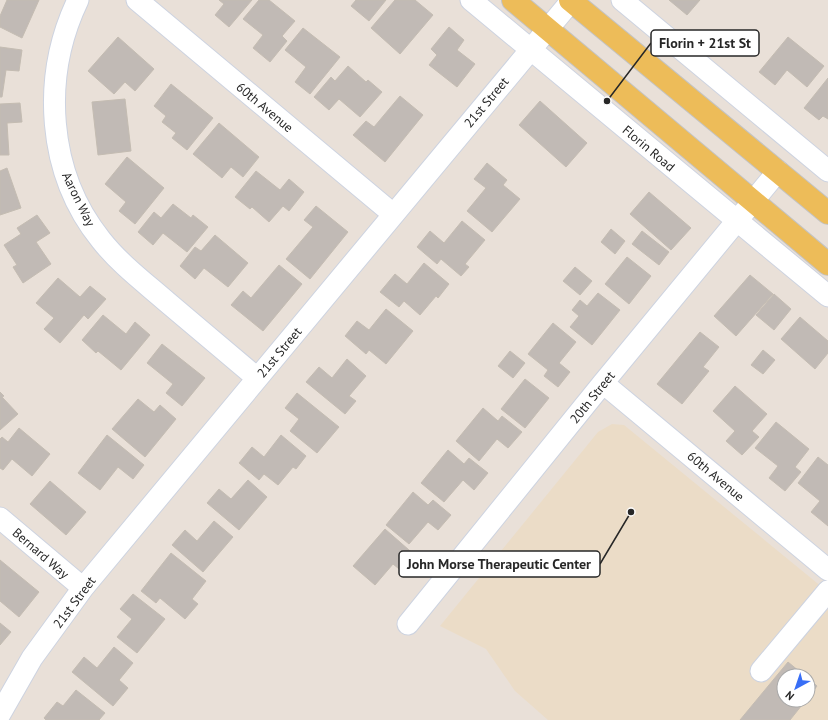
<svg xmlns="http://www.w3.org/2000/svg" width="828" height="720" viewBox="0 0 828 720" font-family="'PT Sans',sans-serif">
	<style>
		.education { fill: #ebdcc7; fill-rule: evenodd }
		.building { fill: #c1bab5; stroke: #c4bcb2 }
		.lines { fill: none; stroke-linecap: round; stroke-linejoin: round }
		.minor-casing { stroke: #cdd3e0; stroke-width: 23 }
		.major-casing { stroke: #c3c3c3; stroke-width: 24 }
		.minor { stroke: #fff; stroke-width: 21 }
		.major { stroke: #edbc59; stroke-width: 22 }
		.labels { text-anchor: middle; stroke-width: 3; stroke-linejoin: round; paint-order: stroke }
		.street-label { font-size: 13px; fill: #272727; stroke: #fff }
		.leader { fill: none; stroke: #272727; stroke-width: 1.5 }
		.callout-dot { fill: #272727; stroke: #fff; stroke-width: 1.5 }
		.callout { fill: #fff; stroke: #272727; stroke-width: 1.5 }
		.callout-label { font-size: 14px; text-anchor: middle; font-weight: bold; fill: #272727 }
	</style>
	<rect width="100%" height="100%" fill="#e9e0d8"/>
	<!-- education -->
	<path class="education" d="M612,424L624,425L828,592V720H548L515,691L486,649L440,626L598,432ZM784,676H808V700H784Z"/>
	<!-- building -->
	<path class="building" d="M7,0H39L22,38L0,27V16Z
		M219,0H252L229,27L215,15L224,4Z
		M259,0H269L295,21L282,36L287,41L270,62L253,48L263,35L243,19Z
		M356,0H386L369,21L351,6Z
		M395,0H415L433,15L400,54L371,28Z
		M669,0H700L687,15Z
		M449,27L464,40L457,50L475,64L457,87L429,65L437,55L431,49Z
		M303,28L340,57L310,94L295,82L306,67L285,50Z
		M118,37L154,69L135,91L125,82L114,94L88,71Z
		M788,37L824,66L807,87L787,70L775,85L759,72Z
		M0,47L22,50L19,71L6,70L2,97H0Z
		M348,66L366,82L368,80L382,92L360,117L339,99L329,110L314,97L331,77L335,81Z
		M828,78V119L823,116L819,120L804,108Z
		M171,84L213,118L187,150L172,138L176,133L162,122L166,116L154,106Z
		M400,96L423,115L385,162L353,135L366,121L374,127Z
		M125,99L131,151L98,155L92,102Z
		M540,101L587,143L566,167L519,125Z
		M20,103L22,122L7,123L9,155H0V104Z
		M219,123L259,157L243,177L231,167L222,178L193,154Z
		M127,157L164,188L135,224L119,211L126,202L105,184Z
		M487,163L507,180L503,185L520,199L492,232L467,211L486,188L474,179Z
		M7,168L21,208L0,215V171Z
		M256,171L280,190L289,179L304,192L289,211L283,206L269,222L252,207L250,209L235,197Z
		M649,192L691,228L671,250L630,214Z
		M173,204L191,218L193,215L208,227L187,252L163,233L153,245L138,232L154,212L161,218Z
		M316,206L348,232L310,279L286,259L313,227L304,220Z
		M37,215L50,233L36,242L51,264L23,283L13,267L17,265L4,245L21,234L17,228Z
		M462,221L485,240L465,264L469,267L461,276L441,259L437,264L417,247L430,231L444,243Z
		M611,229L625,241L615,254L601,242Z
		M642,231L669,252L659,265L632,244Z
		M215,235L248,263L228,287L204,268L195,279L180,266L195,247L201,251Z
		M627,257L651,276L629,304L605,284Z
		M424,263L449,284L438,298L436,296L420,315L404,301L399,307L380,292L395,274L407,284Z
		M279,265L302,284L263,331L231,305L243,291L251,298Z
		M575,267L592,281L580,295L563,281Z
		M750,275L773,294L736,336L714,316Z
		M58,278L80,297L90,286L106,299L88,319L84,315L60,343L44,329L54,318L36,303Z
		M598,293L620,310L592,345L570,327L579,316L572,310L580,300L587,306Z
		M774,294L791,309L774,330L756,315Z
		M386,309L413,331L386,364L369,350L366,354L345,336L357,321L369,330Z
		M103,315L126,334L135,322L150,335L121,370L98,351L96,353L82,340Z
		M800,317L828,341V353L815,369L781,339Z
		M553,323L576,342L559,363L570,372L558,387L544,376L548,370L528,354Z
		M700,332L719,347L703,367L709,371L682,404L657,384Z
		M162,344L205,378L182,406L166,393L173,384L147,363Z
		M763,350L775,360L763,374L751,365Z
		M510,351L525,363L513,378L498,366Z
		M347,359L366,376L349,396L356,401L345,414L306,382L319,367L332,378Z
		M525,379L549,398L525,428L501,409Z
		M735,386L767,414L752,431L759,437L742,455L726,441L735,431L713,411Z
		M0,392L4,396L2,397L18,414L0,430Z
		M297,393L339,427L317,453L290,431L299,419L285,408Z
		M138,399L154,412L160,405L176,419L145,457L112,429Z
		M483,408L498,421L502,416L522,432L508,448L497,439L479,461L456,441Z
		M776,422L809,449L795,467L801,472L785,491L769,478L778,466L755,448Z
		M19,428L50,454L32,476L12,459L3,470L0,468V439L2,437L8,442Z
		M107,435L144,465L133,479L118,467L100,490L78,473Z
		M281,435L306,456L296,469L293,467L278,485L264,474L259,480L239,463L252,447L264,457Z
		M448,450L464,464L469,458L488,473L474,490L463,480L444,502L421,483Z
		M818,457L828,465V526L811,512L820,501L798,483Z
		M248,480L267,497L239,530L207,503L219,489L231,499Z
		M50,481L86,512L66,535L30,504Z
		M413,492L428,505L433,500L451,515L438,530L428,522L409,544L386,525Z
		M214,521L233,537L203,572L172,545L185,530L197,541Z
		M385,529L417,557L404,573L393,564L375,585L353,566Z
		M171,553L206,581L192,599L198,604L185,619L160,598L156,603L141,591Z
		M0,560L39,592L19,617L0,601Z
		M133,594L165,619L137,653L117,637L132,619L120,609Z
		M0,623L11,632L0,645Z
		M114,647L133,663L119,680L128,688L113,706L72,672L84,657L97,668Z
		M788,662L805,676H784V700H806L790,720H740Z
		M808,678L817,686L808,698Z
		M76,690L105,713L99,720H46L44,718L57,702L63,706Z"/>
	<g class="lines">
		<!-- minor casing -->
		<g class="minor-casing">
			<path id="minor" d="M78,0C41,77 47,173 101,240C120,264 144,282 167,302C197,327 227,353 257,378
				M137,0L393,214
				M471,0L828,296
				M622,0L828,171
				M603,383L828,570
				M0,518L83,588
				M408,624L603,383L778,171
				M761,671L828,591
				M0,714L32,658L83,588L572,0"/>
		</g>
		<!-- major casing -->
		<g class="major-casing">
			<path id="major" d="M513,0L828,264
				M570,0L828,213"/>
		</g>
		<!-- minor -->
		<use href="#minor" class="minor"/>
		<!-- major -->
		<use href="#major" class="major"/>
	</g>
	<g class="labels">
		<!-- street labels -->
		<g class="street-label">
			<text transform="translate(486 102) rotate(-50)" y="5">21st Street</text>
			<text transform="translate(265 107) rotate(40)" y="5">60th Avenue</text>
			<text transform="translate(649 148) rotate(40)" y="5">Florin Road</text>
			<text transform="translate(79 199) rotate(64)" y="5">Aaron Way</text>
			<text transform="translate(279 352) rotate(-50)" y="5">21st Street</text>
			<text transform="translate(592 397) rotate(-51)" y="5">20th Street</text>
			<text transform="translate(716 476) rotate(40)" y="5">60th Avenue</text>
			<text transform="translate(41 553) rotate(41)" y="5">Bernard Way</text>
			<text transform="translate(74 602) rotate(-53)" y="5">21st Street</text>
		</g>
	</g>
	<!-- callouts -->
	<path class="leader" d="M607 101L651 43M631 512L600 564"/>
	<g class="callout-dot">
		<circle cx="607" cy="101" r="4"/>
		<circle cx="631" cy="512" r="4"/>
	</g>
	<g class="callout">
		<rect x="651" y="30" width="108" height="26" rx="4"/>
		<rect x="399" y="551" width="201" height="26" rx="4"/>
	</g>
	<g class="callout-label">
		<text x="705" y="48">Florin + 21st St</text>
		<text x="499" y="569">John Morse Therapeutic Center</text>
	</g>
	<!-- north arrow -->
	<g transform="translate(796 688) rotate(220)"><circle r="19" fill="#ffffff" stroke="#a9a9a9"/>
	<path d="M0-3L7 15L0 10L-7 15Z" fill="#386ef6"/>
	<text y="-6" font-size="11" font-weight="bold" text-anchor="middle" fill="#272727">N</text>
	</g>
</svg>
